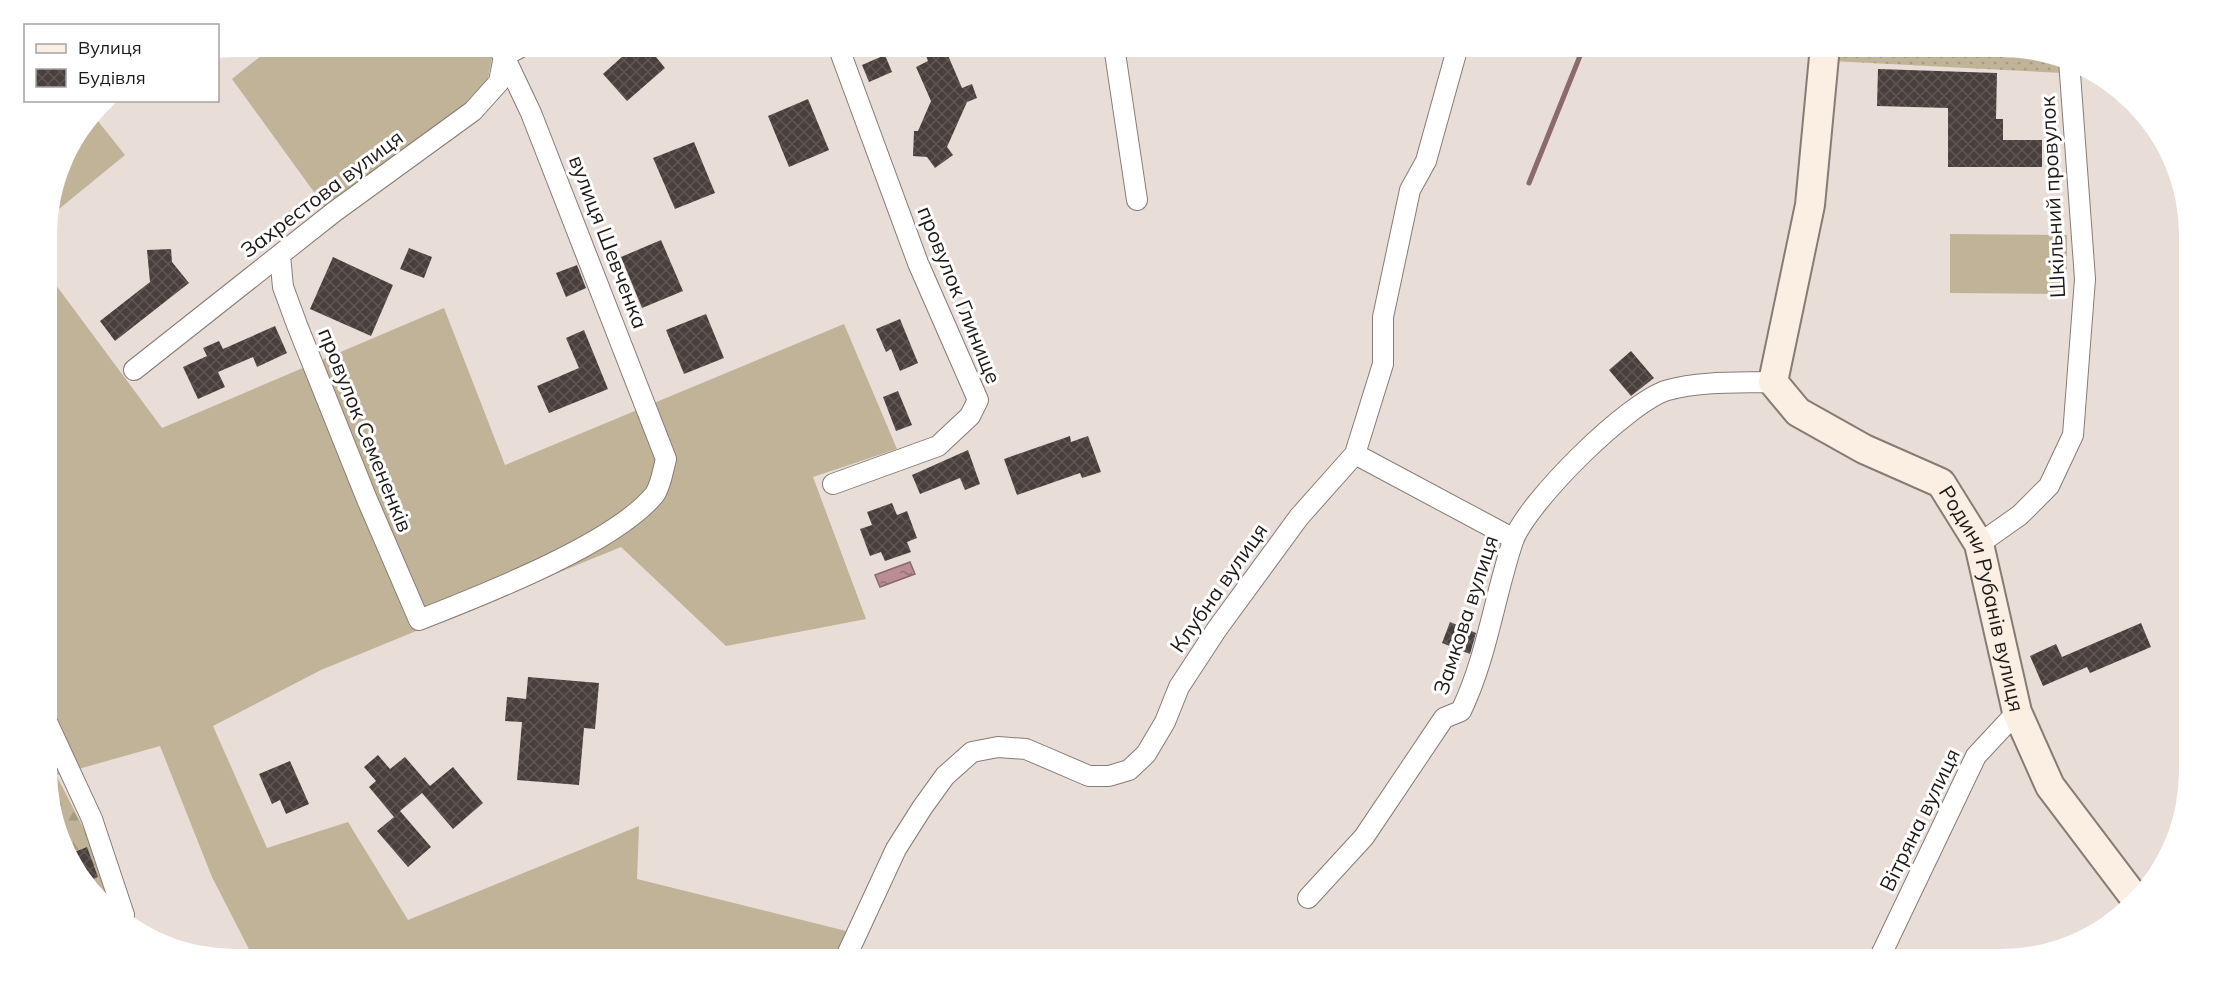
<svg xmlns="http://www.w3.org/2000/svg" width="2236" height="1006" viewBox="0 0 2236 1006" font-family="Mulish,sans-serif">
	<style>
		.grass { fill: #c0b397 }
		.forest { fill: url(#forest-firs) }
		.park { fill: url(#park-dots) }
		.water { fill: url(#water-ripples); stroke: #8a6a6c; stroke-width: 1.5 }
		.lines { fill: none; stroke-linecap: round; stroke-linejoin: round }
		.stream { stroke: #8a6a6c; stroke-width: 5 }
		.building { fill: url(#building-cross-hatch) }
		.street-casing { stroke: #867c76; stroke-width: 22 }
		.secondary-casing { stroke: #867c76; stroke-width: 32 }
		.street { stroke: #fff; stroke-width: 20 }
		.secondary { stroke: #fbefe3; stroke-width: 28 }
		.labels { text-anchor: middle; stroke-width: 6; stroke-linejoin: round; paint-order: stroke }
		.street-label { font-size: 21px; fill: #1d1917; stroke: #fff }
	</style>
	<defs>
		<pattern id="forest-firs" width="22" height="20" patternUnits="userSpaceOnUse" patternTransform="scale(1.5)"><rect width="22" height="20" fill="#c0b397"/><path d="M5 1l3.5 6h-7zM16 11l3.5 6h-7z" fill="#a59981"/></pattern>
		<pattern id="park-dots" width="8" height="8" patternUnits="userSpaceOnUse" patternTransform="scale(1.5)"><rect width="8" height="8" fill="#c0b397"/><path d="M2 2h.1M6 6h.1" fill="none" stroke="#a59981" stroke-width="1.8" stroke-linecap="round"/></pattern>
		<pattern id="water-ripples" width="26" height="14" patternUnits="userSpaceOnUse" patternTransform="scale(1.5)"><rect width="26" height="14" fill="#b98d91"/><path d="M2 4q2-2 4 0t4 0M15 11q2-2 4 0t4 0" fill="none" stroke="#967275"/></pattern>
		<pattern id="building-cross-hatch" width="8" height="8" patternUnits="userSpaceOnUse" patternTransform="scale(1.5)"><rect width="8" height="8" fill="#493f3d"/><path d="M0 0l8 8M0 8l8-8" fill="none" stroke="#605856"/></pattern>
	</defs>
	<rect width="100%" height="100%" fill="#e9ddd7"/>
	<!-- grass -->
	<path class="grass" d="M272,47H506L492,58L486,88L327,210L232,79Z
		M94,116L125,155L48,218L66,152Z
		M1950,234L2067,235V294L1950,293Z
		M47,273L162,428L444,308L505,465L844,324L897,449L813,477L866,619L726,646L621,547L321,670L213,726L267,848L348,822L408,920L639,826L637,879L846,931L834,959H254L212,877L160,746L57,775L48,759Z"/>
	<!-- forest -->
	<path class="forest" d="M48,759L106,872L116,909L86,886L48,796Z"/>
	<!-- park -->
	<path class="park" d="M1834,47H2001L2062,59L2063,73L1832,61Z"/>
	<!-- water -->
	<path class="water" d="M910,562L915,574L880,587L875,575Z"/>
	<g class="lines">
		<!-- stream -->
		<path class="stream" d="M1529,183L1584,46"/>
	</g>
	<!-- building -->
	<path class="building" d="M634,46H647L665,68L627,101L603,74Z
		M933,46H944L962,88L972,84L977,98L967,102L947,147L953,155L935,168L927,157L913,156L914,131H918L931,101L916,67L928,61L924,51Z
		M885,55L892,72L869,82L862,65Z
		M1878,69L1997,73L1996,119H2003V140H2042V167H1948V108L1877,106Z
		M808,99L829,150L789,167L768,116Z
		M694,142L715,193L675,209L653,158Z
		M661,240L683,291L642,308L621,257Z
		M409,248L432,257L424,278L400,269Z
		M171,249L172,262L189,283L115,341L100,321L150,282L147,250Z
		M333,257L393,285L371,336L310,309Z
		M577,265L586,288L566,297L556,273Z
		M706,314L724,358L684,374L666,330Z
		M900,319L918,363L900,371L891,349L886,352L876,329Z
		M275,326L287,353L257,367L253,357L218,372L225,387L198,399L183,367L207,356L203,348L219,341L223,349Z
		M584,330L608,389L549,413L537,386L579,368L566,338Z
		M1631,351L1654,378L1631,396L1609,370Z
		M898,391L912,425L896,431L883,397Z
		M1070,436L1071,442L1088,436L1101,472L1082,478L1080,473L1017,495L1004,459Z
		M968,450L980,484L965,490L960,478L920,494L912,475Z
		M892,503L897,515L907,511L917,538L907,542L911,552L885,561L881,552L870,556L860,529L872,525L867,512Z
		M1450,622L1476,633L1470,654L1442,643Z
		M2141,623L2151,647L2090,673L2087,667L2043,686L2030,656L2056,644L2062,657Z
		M528,677L599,683L595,729L584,728L579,785L517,780L522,722L505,721L507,697L526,699Z
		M378,755L390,769L405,757L430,786L425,790L453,767L483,803L453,829L422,793L400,811L431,847L408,867L377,831L394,817L369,787L376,781L364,767Z
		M290,761L309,804L286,814L280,800L272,804L259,774Z
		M87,847L98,877L84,883L72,853Z"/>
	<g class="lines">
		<!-- street casing -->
		<g class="street-casing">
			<path id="street" d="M1114,46L1137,200
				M280,255L283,287L297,325L366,497L419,620C480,596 615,544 655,494C661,485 663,470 666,459L531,113L504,56L496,46
				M134,370L334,212L473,111L499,82L504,56L523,46
				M1355,454L1514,539
				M833,484L938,446L970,416L978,400L918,263L838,46
				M1979,544L2020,515L2049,486L2073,435L2085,279L2069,60
				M48,724L92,819L124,915
				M1308,898L1364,837L1444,718L1461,711C1487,657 1494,598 1513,541C1527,502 1629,401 1668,390C1701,381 1739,383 1773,382
				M845,959L896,849L922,808L945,776L972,752L998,747L1026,749L1089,776H1109L1129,770L1146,754L1165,722L1179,687L1217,629L1299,517L1355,454L1383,364V317L1410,190L1426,161L1458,46
				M1879,959L1976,756L2017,712"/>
		</g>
		<!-- secondary casing -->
		<g class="secondary-casing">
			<g id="secondary">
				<path id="s1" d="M1825,46L1810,205L1773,382L1798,412L1864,449L1941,483L1979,544L2017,712L2050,786L2134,897"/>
			</g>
		</g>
		<!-- street -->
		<use href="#street" class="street"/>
		<!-- secondary -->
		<use href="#secondary" class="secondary"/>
	</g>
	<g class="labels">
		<!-- street labels -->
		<g class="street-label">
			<text transform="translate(322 194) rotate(-37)" y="7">Захрестова вулиця</text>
			<text transform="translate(2053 197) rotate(-93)" y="7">Шкільний провулок</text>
			<text transform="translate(608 242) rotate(69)" y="7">вулиця Шевченка</text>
			<text transform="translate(959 295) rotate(68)" y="7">провулок Глинище</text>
			<text transform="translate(365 430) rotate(68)" y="7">провулок Семененків</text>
			<text transform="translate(1219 588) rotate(-55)" y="7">Клубна вулиця</text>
			<text dy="7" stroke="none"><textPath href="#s1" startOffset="664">Родини Рубанів вулиця</textPath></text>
			<text transform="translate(1466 615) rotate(-72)" y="7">Замкова вулиця</text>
			<text transform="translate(1920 820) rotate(-64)" y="7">Вітряна вулиця</text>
		</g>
	</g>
	<!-- crop -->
	<path d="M0 0H2236V1006H0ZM235 57H2001A178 178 0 0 1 2179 235V771A178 178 0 0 1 2001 949H235A178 178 0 0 1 57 771V235A178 178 0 0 1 235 57Z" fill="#fff" fill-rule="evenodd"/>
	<!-- legend -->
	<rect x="24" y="24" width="195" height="78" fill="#ffffff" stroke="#a5a3a2" stroke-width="1.5"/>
	<rect x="36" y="44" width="30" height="9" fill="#fbefe3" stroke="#a5a3a2" stroke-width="1.5"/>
	<text x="78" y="54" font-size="18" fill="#1d1917">Вулиця</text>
	<rect x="36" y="69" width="30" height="18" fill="url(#building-cross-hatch)" stroke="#a5a3a2" stroke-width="1.5"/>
	<text x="78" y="84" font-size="18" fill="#1d1917">Будівля</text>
</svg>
